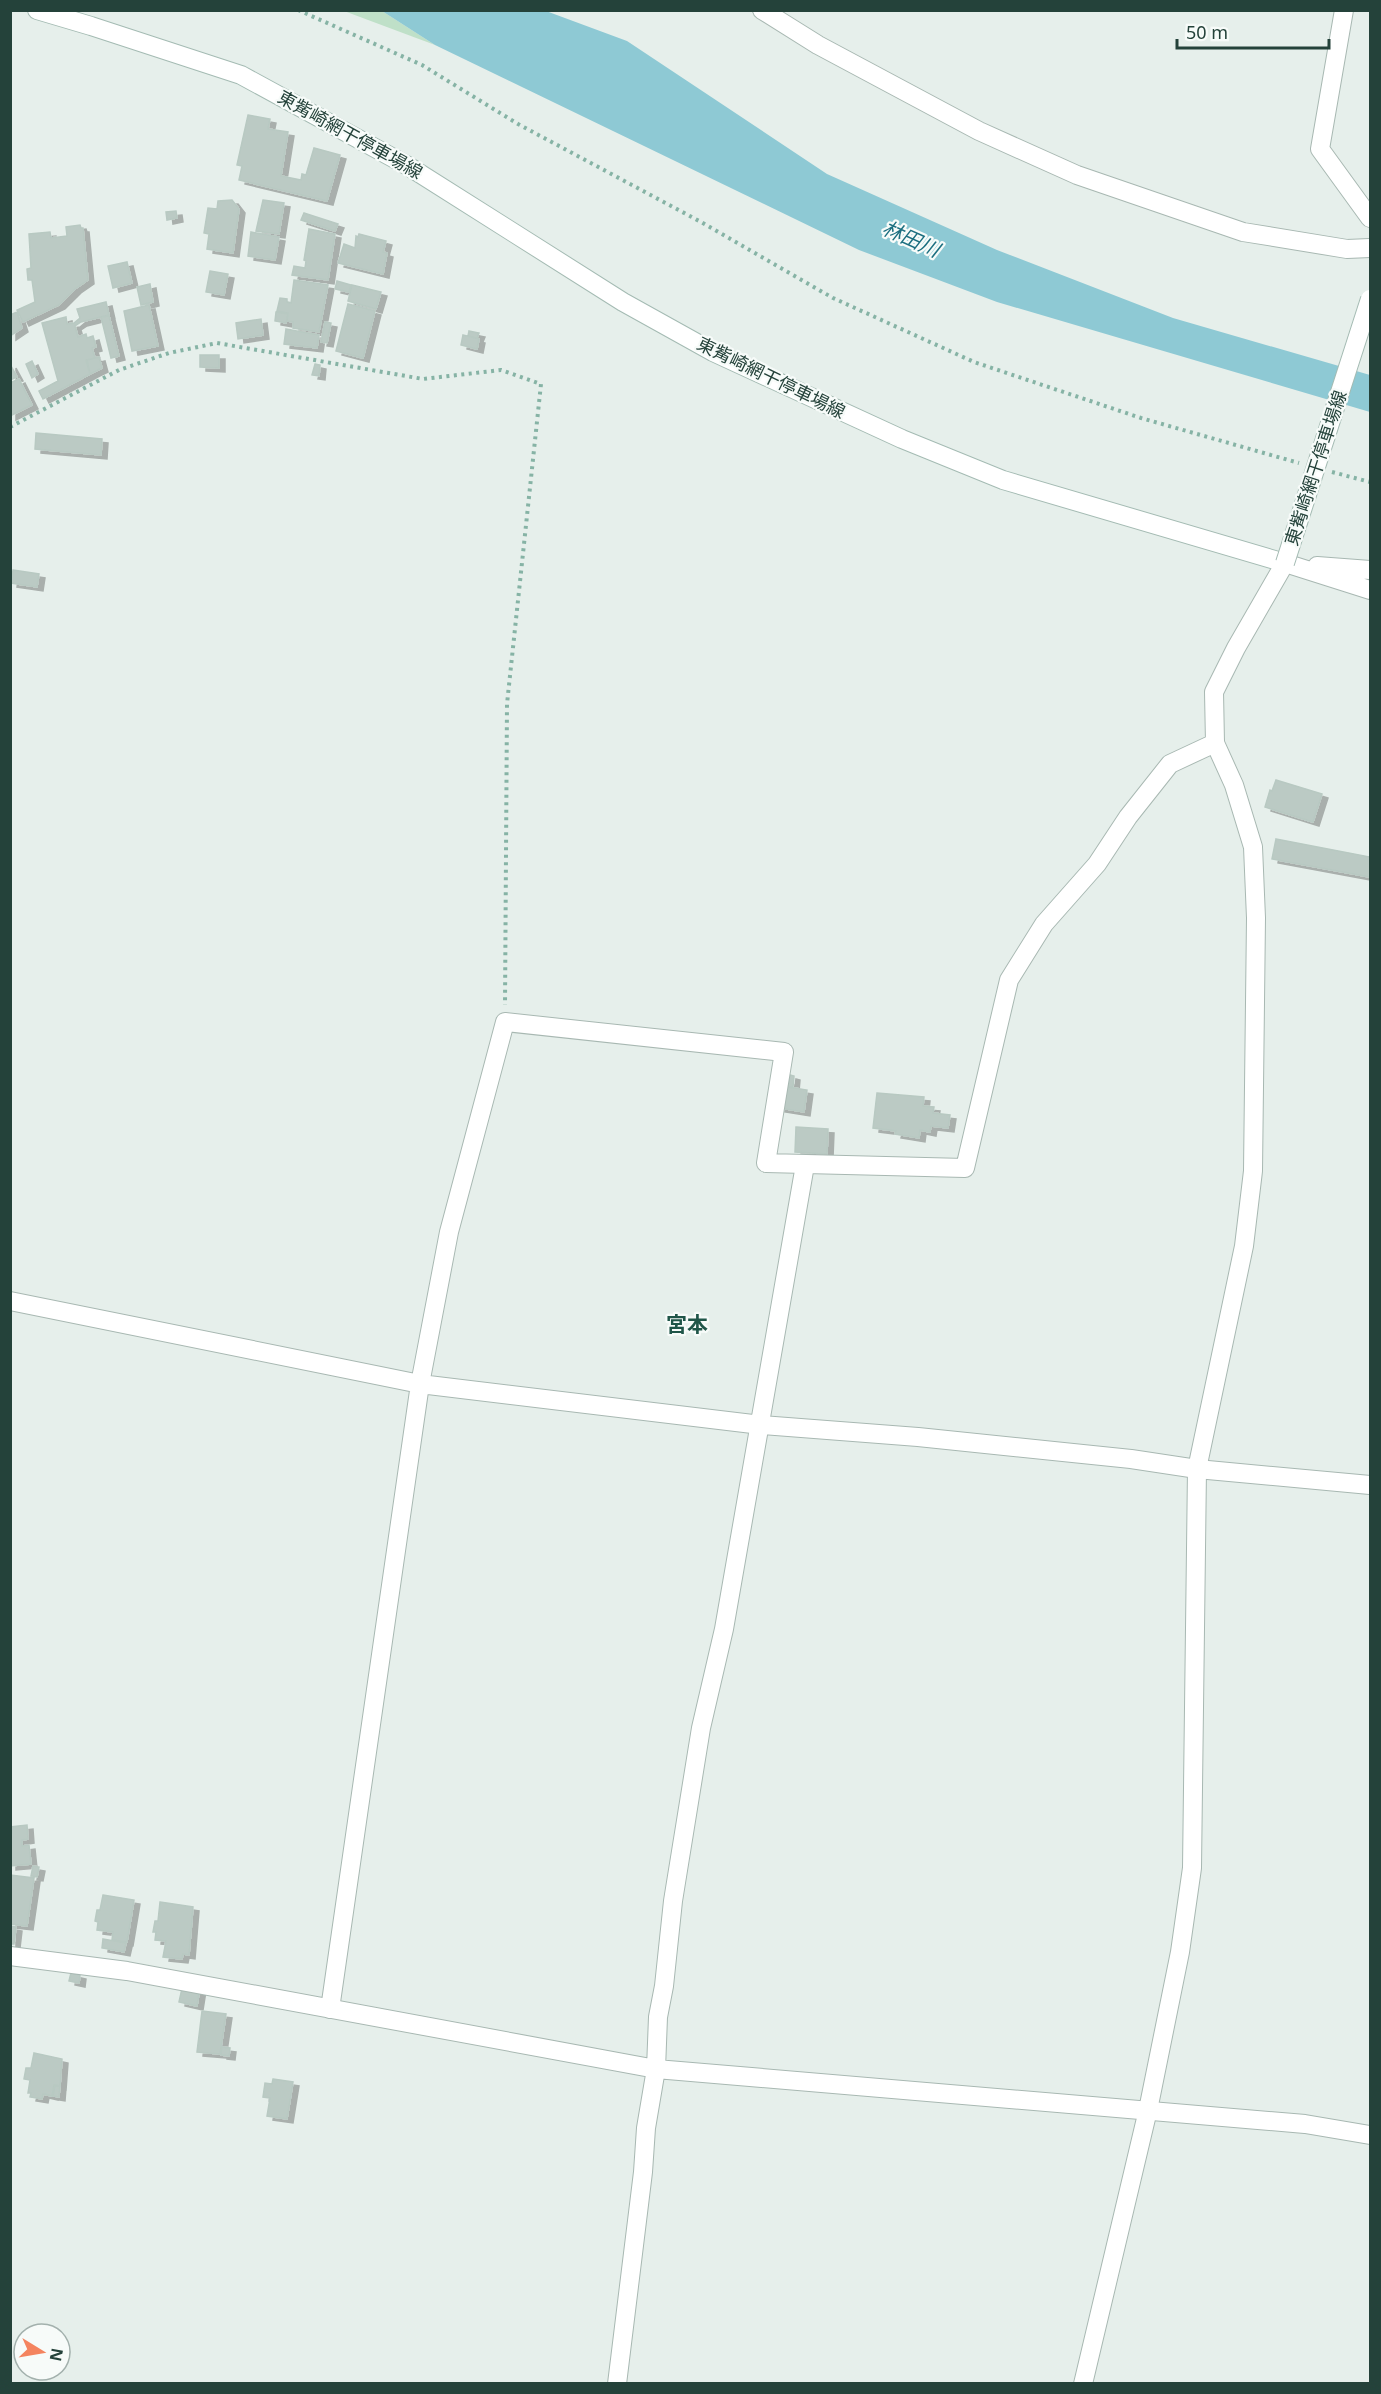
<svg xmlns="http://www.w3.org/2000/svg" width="1381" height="2394" viewBox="0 0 1381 2394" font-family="'Noto Sans','Noto Sans JP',sans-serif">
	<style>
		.green { fill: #bfe0c8 }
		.water { fill: #8ec9d4 }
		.building { fill: #bbcac4; stroke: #b8c9c2; stroke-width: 1.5; filter: url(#shadow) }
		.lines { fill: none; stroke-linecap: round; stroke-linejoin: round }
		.minor-casing { stroke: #a8b8b2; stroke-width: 20 }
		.tertiary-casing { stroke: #a8b8b2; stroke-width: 20 }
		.secondary-casing { stroke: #a4bbb3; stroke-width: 20 }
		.path { stroke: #86b3a5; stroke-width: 4; stroke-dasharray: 3 4.5; stroke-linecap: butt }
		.minor { stroke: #fff; stroke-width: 18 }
		.tertiary { stroke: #fff; stroke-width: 18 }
		.secondary { stroke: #fff; stroke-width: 18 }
		.secondary-bridge-casing { stroke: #a4bbb3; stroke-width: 20; stroke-linecap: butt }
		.secondary-bridge { stroke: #fff; stroke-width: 18 }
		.labels { text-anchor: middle; stroke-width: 4.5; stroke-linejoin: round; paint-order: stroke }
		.street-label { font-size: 18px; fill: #24423a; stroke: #f7fbf9 }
		.water-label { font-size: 20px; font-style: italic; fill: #1c6f80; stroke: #f7fbf9 }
		.quarter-label { font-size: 21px; font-weight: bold; fill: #1f5548; stroke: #f7fbf9 }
	</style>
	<defs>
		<filter id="shadow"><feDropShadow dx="6" dy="4" stdDeviation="0" flood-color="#0004"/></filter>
	</defs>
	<rect width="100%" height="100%" fill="#e6efeb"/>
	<!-- green -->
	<path class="green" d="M344,11H382L435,45Z"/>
	<!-- water -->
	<path class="water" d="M382,11H546L627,41L827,174L997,250L1173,318L1370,375V412L997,302L859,250L435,45Z"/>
	<!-- building -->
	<path class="building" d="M248,115L270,119L268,129L288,132L281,176L301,180L302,174L306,175L314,148L340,155L327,201L239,180L242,166L237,165Z
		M232,200L239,209L233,253L207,249L209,234L204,233L208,208L217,209L218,201Z
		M263,200L284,203L279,234L256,231Z
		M176,211L177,218L167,220L166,212Z
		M304,213L338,224L335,231L301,220Z
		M80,225L81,228H83L88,280L75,289L59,305L23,322L17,310L35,302L32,280H28L27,269L31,268L29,234L50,232L51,238L67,236L66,227Z
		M309,229L335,234L328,280L292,275L294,266L305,268L306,261L304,260Z
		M251,232L279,237L275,260L248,256Z
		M359,234L386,241L383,252L387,253L383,274L338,263L344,244L355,248L356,236L358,237Z
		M127,262L132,283L113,288L108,266Z
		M210,271L228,274L224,295L206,292Z
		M294,280L328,285L319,332L293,328V322L287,321L288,313L277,311L280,298L287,299V302L291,303Z
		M337,281L351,285L349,292L335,289Z
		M150,284L153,302L141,305L137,287Z
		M352,285L381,292L376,309L348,301Z
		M106,302L109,315L81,322L75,326L78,337L86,334L87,338L93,336L96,347L92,348L95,358L86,360L90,374L43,399L39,391L58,381L42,323L66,317L67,324L74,323L80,318L77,309Z
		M348,304L375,311L363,358L336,351Z
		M149,305L158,346L132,351L124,311Z
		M17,312L22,328L10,336V315Z
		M276,312L288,314L286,323L275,321Z
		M109,316L119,356L111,358L101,317Z
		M261,319L263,335L238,339L236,323Z
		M325,322L331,323L327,343L321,342Z
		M286,329L319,335L317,348L284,344Z
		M469,331L479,333L477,338L468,336Z
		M463,335L479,339L477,349L461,345Z
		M200,355H219V368L200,367Z
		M99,357L102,368L90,374L87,360Z
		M32,361L38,374L32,378L26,364Z
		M10,364L17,377L10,380Z
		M315,364L320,365L319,376L312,375Z
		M19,379L32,405L10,416V383Z
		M36,433L102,439L101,455L35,449Z
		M13,570L39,574L37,587L11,583Z
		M1276,780L1322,794L1313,822L1265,807L1270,790L1272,791Z
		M1276,839L1370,857V877L1272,859Z
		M790,1075L794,1076L793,1087H788Z
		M782,1086L807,1090L804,1112L779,1108Z
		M877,1093L924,1097L923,1106L934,1107L933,1113L950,1115L948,1128L931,1126L930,1132L920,1130L919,1138L895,1134L896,1131L873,1128Z
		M796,1127L828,1129L827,1154L795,1152Z
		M27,1825L28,1839L22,1840V1846L29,1845L31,1864L10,1866V1827Z
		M33,1866L39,1867L37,1877L31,1876Z
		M10,1875L34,1878L27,1926L10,1924Z
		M103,1895L134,1900L127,1942L112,1940L113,1932L97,1930L98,1922L95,1921L97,1910H100Z
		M160,1902L193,1907L189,1955L183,1954L182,1959L163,1957L166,1941L155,1940L156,1932H153L155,1921H158Z
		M10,1926L16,1927L14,1944H10Z
		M103,1939L126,1943L124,1952L102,1948Z
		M71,1973L80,1975L79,1983L69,1981Z
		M183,1984L200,1987L197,2006L179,2002Z
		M202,2011L226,2014L220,2054L197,2052Z
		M222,2047L230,2048L229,2056L221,2055Z
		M34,2053L62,2059L60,2086L54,2085L52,2096L43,2094L42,2099L30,2097L31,2093H28L30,2080L24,2079L26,2068H31Z
		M273,2079L293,2082L287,2119L267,2116L270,2098L263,2097L265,2083L272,2084Z
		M60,2084L59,2097L53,2096L55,2085L60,2086Z"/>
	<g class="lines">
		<!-- minor casing -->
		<g class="minor-casing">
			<path id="minor" d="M762,10L818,45L979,131L1077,175L1243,232L1347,249L1370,248
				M1344,10L1320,149L1370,218
				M1285,563L1370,590
				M1317,566L1370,570
				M10,1301L420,1384L761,1425L918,1437L1131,1459L1197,1469L1370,1485
				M10,1956L127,1971L656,2069L1305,2124L1370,2135
				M330,2009L420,1384L449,1232L505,1022L784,1052L766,1163L965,1168L1009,980L1044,924L1097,864L1128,817L1170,764L1215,743L1214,692L1236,648L1285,563
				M617,2384L643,2172L646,2128L656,2069L658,2017L664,1986L673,1901L701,1728L724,1629L805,1165"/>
		</g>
		<!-- tertiary casing -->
		<g class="tertiary-casing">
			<path id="tertiary" d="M1083,2384L1148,2110L1180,1952L1192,1868L1197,1469L1244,1246L1253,1171L1256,918L1253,847L1234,785L1215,743"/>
		</g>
		<!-- secondary casing -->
		<g class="secondary-casing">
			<path id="secondary" d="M37,10L91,26L241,75L408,166L623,302L713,352L902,439L1003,480L1285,563"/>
		</g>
		<!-- path -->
		<path class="path" d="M298,10L422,65L518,124L701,222L833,298L974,362L1141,418L1299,463
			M10,427L119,370L169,353L217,343L423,379L501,370L541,384L507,704L505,1005
			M1332,472L1370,482"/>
		<!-- minor -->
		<use href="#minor" class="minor"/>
		<!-- tertiary -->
		<use href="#tertiary" class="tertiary"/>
		<!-- secondary -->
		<use href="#secondary" class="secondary"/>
		<!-- secondary-bridge casing -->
		<g class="secondary-bridge-casing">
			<path id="secondary-bridge" d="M1285,563L1370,299"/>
		</g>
		<!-- secondary-bridge -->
		<use href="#secondary-bridge" class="secondary-bridge"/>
	</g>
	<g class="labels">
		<!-- street labels -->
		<g class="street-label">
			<text transform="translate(350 135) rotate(29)" y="6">東觜崎網干停車場線</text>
			<text transform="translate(771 378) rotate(26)" y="6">東觜崎網干停車場線</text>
			<text transform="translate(1316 468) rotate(-72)" y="6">東觜崎網干停車場線</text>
		</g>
		<!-- water labels -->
		<g class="water-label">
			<text transform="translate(911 239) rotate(24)" y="7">林田川</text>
		</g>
		<!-- quarter labels -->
		<g class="quarter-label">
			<text x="687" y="1332">宮本</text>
		</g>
	</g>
	<!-- border -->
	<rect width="1381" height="2394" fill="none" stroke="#24423a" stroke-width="24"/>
	<!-- north arrow -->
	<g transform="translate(42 2352) rotate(101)"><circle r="28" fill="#f7fbf9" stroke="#a3b1ad" stroke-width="1.5"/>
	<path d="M0-4.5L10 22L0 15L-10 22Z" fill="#f4845f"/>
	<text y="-9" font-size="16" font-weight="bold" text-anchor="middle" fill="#24423a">N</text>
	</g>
	<!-- scale -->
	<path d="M1177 39v9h152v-9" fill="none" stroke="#24423a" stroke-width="3"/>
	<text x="1186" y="39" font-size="18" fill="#24423a" stroke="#f7fbf9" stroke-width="4.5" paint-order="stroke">50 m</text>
</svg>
